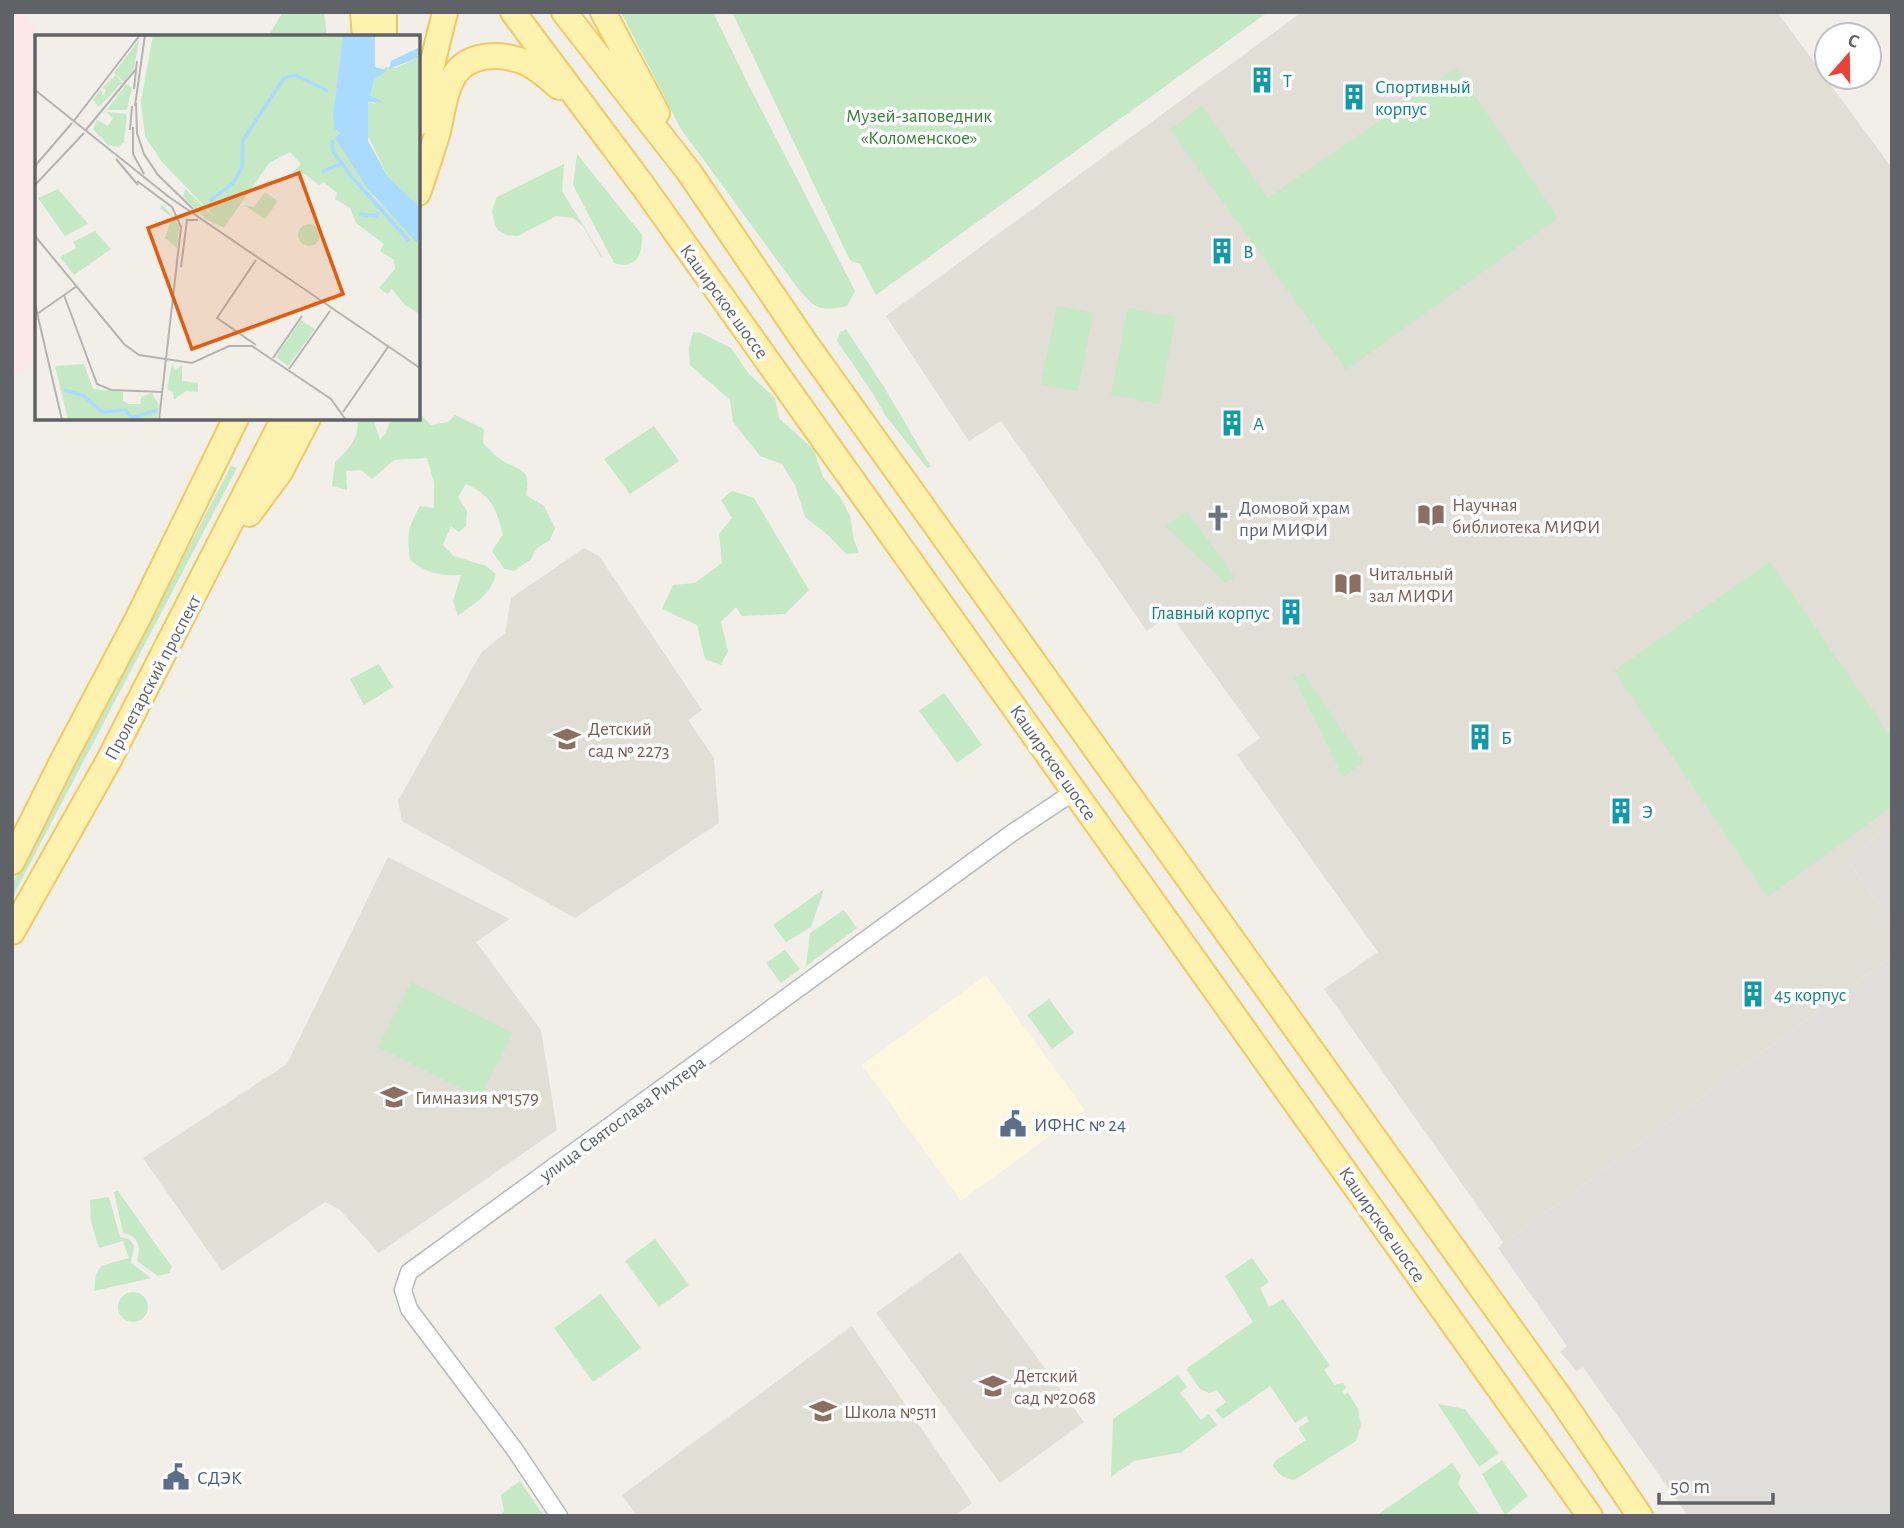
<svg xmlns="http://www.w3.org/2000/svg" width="1904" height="1528" viewBox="0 0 1904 1528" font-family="'Alegreya Sans',sans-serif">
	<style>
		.commercial { fill: #fef7e0 }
		.industrial { fill: #e0deda }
		.education { fill: #e1ded6 }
		.medical { fill: #fce8e6 }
		.green { fill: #c5e8c5 }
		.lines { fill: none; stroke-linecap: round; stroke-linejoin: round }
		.street-casing { stroke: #b5b8bc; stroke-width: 19 }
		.primary-casing { stroke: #f2c960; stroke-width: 28 }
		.street { stroke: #fff; stroke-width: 16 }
		.primary { stroke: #fff2af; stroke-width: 24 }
		.labels { text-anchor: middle; stroke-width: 7; stroke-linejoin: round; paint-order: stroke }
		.culture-label { font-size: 19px; fill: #0d838f; stroke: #fff; text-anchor: start }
		.park-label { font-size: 19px; fill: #348238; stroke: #fff }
		.street-label { font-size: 19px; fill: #5f6368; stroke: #fff }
		.education-label { font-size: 19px; fill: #785e54; stroke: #fff; text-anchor: start }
		.worship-label { font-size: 19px; fill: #5b616d; stroke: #fff; text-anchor: start }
		.service-label { font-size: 19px; fill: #4e5e75; stroke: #fff; text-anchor: start }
		.inset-river { fill: none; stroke: #aadaff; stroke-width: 3.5 }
		.inset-road { fill: none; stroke: #b3b3b1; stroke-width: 2 }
		.view { fill: #e8590c; fill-opacity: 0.15; stroke: #e8590c; stroke-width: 3.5 }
		.inset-edge { fill: none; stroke: #5f6368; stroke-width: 3.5 }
	</style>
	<rect width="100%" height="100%" fill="#f1efe8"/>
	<!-- commercial -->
	<path class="commercial" d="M986,975L1085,1110L961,1201L862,1065Z"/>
	<!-- industrial -->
	<path class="industrial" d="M1892,824V924L1847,859Z
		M1892,956V1516H1688L1583,1367L1577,1371L1560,1352L1567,1346L1498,1248Z"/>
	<!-- education -->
	<path class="education" d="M1302,12H1777L1892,168V824L1847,859L1892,924V956L1498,1248L1503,1242L1324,989L1378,952L1237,755L1260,738L1170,614L1147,631L1001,421L969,441L886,316Z
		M584,548L599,556L702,710L688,720L714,758L719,823L575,918L402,821L398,801L481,653L505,633L511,598Z
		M388,857L510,919L476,942L541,1030L557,1130L379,1253L339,1209L325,1202L222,1271L143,1158L287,1064Z
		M960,1252L1084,1422L1000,1483L876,1313Z
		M852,1326L972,1503L954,1516H637L622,1495Z"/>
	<!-- medical -->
	<path class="medical" d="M12,12H23L41,37H37V361L12,378Z"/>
	<!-- green -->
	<path class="green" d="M283,12H324L327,37H268Z
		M621,12H713L746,80L855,291L847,306C818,313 814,307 796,286L681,129Z
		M732,12H1268L876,295L860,264L851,261L847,254Z
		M1456,68L1558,218L1346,370L1170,130L1202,106L1268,198Z
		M577,154L642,235C643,254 636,270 614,263L573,185Z
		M564,164L562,191L602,256L601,257L583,226L573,218L556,216L518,236L507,235L499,231L495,225L492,211L497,197Z
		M1057,306L1093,313L1078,391L1041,384Z
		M1128,308L1176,317L1159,404L1111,395Z
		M846,329L887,392L931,467L927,468L886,416L873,394L837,341L840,332Z
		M693,332L701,333L731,348L749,374L775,398L779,418L814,450L823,477L840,497L850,516L854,540L859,553L846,554L828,535L805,517L795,485L782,464L760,456L733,422L730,400L690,365L689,347Z
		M421,415L431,425L448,422L455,415L484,429L483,443C490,450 497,458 505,462C523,472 531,471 526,495L544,506L555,528L550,540L537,548L530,560L514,571L504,569L492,551L503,535C496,508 492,496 466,484L458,497L467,511L466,526L459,532L451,526L443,545L454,556L486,566L496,574C488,599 477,600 458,616L453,601L461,575C439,576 427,573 410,560C407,533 407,530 420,506L434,508V482L427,458L394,460L372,479L361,470L346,471L347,490L332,486L335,462C348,450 361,437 357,418H373L380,440L386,433L391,419L418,418V416Z
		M654,426L679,461L630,494L604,459Z
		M231,466L237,468L12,898V884Z
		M732,491L754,498L809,590L785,614L742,616L736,607L721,622L728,651L721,665L705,659L697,625L662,609L673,585L695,583L722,563L719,534L732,518L721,500Z
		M1187,511L1235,577L1226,583L1165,526Z
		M1770,562L1892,738V806L1768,897L1614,671Z
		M379,664L393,687L364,705L350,679Z
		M1303,673L1364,762L1343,777L1294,678Z
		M944,693L982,745L957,763L919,711Z
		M824,889L811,927L786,942L773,925Z
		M844,910L857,928L806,966L810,933Z
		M785,950L800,969L781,983L766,963Z
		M411,982L513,1033L480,1098L378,1047Z
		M1049,999L1074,1033L1052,1049L1027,1015Z
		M118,1191L172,1267L169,1273L158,1276L137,1261C141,1247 139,1236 123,1233L114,1192Z
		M109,1197L120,1237L129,1239L134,1246L131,1263L151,1278L94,1291L96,1274L101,1266L129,1258L123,1241L99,1248L91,1222L90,1200Z
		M655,1239L689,1285L659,1307L625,1261Z
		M1252,1258L1269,1282L1260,1288L1269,1307L1283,1299L1330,1365L1324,1370L1335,1385L1343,1383L1346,1388L1342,1392L1344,1395L1348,1393L1358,1408L1361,1426L1356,1441L1294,1480C1284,1478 1279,1475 1273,1466L1275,1461L1306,1440L1298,1428L1309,1421L1306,1416L1295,1423L1270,1386L1223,1419L1215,1410L1226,1402L1217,1390L1209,1393L1200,1389L1186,1369L1253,1322L1225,1276Z
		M118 1307a15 15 0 1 1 30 0a15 15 0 1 1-30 0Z
		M601,1294L641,1348L593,1382L554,1328Z
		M1178,1375L1187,1387L1180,1393L1201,1420L1209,1414L1217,1425L1182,1452L1134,1461L1111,1477L1113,1419Z
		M1438,1404L1465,1409L1499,1453L1479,1467Z
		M1502,1460L1528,1496L1505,1515L1482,1474Z
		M1452,1463L1461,1476L1458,1484L1480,1516H1376Z
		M520,1481L544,1516H499L504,1511L501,1495Z"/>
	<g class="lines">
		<!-- street casing -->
		<g class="street-casing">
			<path id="street" d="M559,1516L515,1450L409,1309L403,1290L409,1272L1012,833L1075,791"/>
		</g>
		<!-- primary casing -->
		<g class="primary-casing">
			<path id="primary" d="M363,12L365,37
				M513,12L643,186L1590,1516
				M564,12L689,172L804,341L1563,1402L1640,1516
				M603,12L657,113
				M384,37V12
				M418,123L445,12
				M418,193C425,172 432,152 438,131C442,113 445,90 455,74C469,54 498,53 519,60C534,64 548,78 559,87
				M249,514L280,472L308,418
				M12,862L64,758L138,618L236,418
				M12,932L109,760L284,418"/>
		</g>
		<!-- street -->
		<use href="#street" class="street"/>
		<!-- primary -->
		<use href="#primary" class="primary"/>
	</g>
	<!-- icons -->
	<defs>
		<g id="building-bare" transform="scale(2.1)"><path d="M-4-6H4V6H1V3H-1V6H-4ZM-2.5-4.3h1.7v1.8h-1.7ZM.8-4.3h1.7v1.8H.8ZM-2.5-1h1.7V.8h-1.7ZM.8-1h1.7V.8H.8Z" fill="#0f9aa8" stroke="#fff" stroke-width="2.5" paint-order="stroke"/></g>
		<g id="library-bare" transform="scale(2.1)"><path d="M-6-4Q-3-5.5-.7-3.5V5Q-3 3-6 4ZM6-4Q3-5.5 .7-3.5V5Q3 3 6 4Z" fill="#8d6e63" stroke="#fff" stroke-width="2.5" paint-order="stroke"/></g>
		<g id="church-bare" transform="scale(2.1)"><path d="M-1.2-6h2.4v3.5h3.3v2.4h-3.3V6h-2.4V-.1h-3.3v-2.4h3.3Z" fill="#6b7280" stroke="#fff" stroke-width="2.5" paint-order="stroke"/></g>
		<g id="school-bare" transform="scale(2.1)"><path d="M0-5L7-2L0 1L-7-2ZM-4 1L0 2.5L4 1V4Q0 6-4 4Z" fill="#8d6e63" stroke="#fff" stroke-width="2.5" paint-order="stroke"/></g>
		<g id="civic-bare" transform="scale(2.1)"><path d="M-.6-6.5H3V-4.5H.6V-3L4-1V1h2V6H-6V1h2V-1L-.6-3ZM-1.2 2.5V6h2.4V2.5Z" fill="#5c6f8a" stroke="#fff" stroke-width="2.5" paint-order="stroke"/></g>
	</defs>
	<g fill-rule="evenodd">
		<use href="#building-bare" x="1262" y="80"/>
		<use href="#building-bare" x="1354" y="97"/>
		<use href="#building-bare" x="1222" y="251"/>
		<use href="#building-bare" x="1232" y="423"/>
		<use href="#library-bare" x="1431" y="515"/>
		<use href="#church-bare" x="1218" y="518"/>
		<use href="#library-bare" x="1348" y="584"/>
		<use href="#building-bare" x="1291" y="612"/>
		<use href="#building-bare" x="1480" y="737"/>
		<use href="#school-bare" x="567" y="739"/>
		<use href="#building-bare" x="1621" y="811"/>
		<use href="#building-bare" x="1753" y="994"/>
		<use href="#school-bare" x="394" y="1097"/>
		<use href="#civic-bare" x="1013" y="1124"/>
		<use href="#school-bare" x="993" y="1386"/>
		<use href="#school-bare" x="823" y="1411"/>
		<use href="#civic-bare" x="176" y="1477"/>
	</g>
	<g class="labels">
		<!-- culture labels -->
		<g class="culture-label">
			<text x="1283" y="87">Т</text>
			<text x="1375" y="93">Спортивный<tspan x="1375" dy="22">корпус</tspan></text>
			<text x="1243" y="258">В</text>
			<text x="1253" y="430">А</text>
			<text x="1270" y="619" text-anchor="end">Главный корпус</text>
			<text x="1501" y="744">Б</text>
			<text x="1642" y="818">Э</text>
			<text x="1774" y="1001">45 корпус</text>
		</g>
		<!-- park labels -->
		<g class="park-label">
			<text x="919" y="122">Музей-заповедник<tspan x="919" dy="22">«Коломенское»</tspan></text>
		</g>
		<!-- street labels -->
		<g class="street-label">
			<text transform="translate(725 301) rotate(54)" y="7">Каширское шоссе</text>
			<text transform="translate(152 677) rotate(-62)" y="7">Пролетарский проспект</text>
			<text transform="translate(1054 762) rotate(55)" y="7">Каширское шоссе</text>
			<text transform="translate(622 1118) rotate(-36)" y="7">улица Святослава Рихтера</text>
			<text transform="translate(1383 1224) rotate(55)" y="7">Каширское шоссе</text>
		</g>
		<!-- education labels -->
		<g class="education-label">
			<text x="1452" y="511">Научная<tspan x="1452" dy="22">библиотека МИФИ</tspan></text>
			<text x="1369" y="580">Читальный<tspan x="1369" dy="22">зал МИФИ</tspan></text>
			<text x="588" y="735">Детский<tspan x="588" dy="22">сад № 2273</tspan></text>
			<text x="415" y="1104">Гимназия №1579</text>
			<text x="1014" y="1382">Детский<tspan x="1014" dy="22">сад №2068</tspan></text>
			<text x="844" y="1418">Школа №511</text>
		</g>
		<!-- worship labels -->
		<g class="worship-label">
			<text x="1239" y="514">Домовой храм<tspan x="1239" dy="22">при МИФИ</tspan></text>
		</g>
		<!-- service labels -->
		<g class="service-label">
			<text x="1034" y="1131">ИФНС № 24</text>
			<text x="197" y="1484">СДЭК</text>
		</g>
	</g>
	<!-- overview -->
	<g transform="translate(35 35)">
		<rect width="385" height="385" fill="#f1efe8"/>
		<path d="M118,0H308L298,80L299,93L305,97L302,106L339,162L385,208V279L370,270L357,254L353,259L344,253L360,234L359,225L345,216L349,209L321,188L315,173L300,164L302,158L289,147L284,150L270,139L260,141L258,137L266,129L255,117L234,128L189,193L171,184L148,162L150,154L183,185L127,127L110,101L106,66ZM104,5L99,33L89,47L79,38ZM385,22V172L353,142L332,99L333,67L340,69L335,60L339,45L351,32L361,33ZM81,40L87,48L64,72L58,65L66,54L68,61L71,55L67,53ZM91,49L97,52L92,75H72ZM71,77L92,79L89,107L83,112L73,110L58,94L62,85L73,91L78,83ZM23,154L53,189L30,201L3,163ZM230,157L243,166L230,184L209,170L219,172ZM127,170L135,178L144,191L142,213L130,203L137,182L125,173ZM263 200a11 11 0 1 1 22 0a11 11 0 1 1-22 0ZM60,196L76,214L39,240L25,222L41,213L38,207ZM266,285L280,294L253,331L241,322ZM49,329L58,354L88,357V366L94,369H106V362L117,358L124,370L122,385H33L20,331ZM137,329L140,335L147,330V346L163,348V357L151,356L139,365L138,357L132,354Z" fill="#c5e8c5"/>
		<path d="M308,0H340V32L352,35L339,45L335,60L348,67H333V106L353,142L385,172L383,209L332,153L300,103L305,98L299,93L298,80ZM385,12V22L354,34L356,26Z" fill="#aadaff"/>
		<path class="inset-river" d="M321,0L317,110L355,168L385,196M297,105L298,116L316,141L374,206M330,134L385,194M286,137L308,128M175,166L198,148L207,132L208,105L249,43L260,40L293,56M324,179L341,181L343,177M29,355L49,361L67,377L90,375L97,383L122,375"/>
		<path class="inset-road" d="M99,54L102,26M0,55L134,162L385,333M101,68L102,98L109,119L123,140L158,174M100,71L110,0M38,87L105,0M98,92V119L109,139M95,95L97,71M50,96L101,34M81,124L103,150M0,131L37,88M102,146L137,172L146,192L124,385M0,150L49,98M0,201L89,309L104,320L157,328L194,311H217L296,364L311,385M146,232L152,185H163M29,260L62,349L76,355L128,357M0,269L27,385M2,279L42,251M221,310L182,283L221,225M238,323L267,281M254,334L295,276M308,377L353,312"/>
		<path class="view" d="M264,138L308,259L157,314L113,193Z"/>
		<rect width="385" height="385" class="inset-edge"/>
	</g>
	<!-- border -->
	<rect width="1904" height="1528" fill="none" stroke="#5f6368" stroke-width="28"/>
	<!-- north arrow -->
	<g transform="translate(1848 56) rotate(20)"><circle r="33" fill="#ffffff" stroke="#bfc1c3" stroke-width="2"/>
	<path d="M0-5L12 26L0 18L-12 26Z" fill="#ea4335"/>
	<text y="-10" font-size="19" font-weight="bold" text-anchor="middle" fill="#5f6368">С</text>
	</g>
	<!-- scale -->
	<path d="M1659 1493v10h114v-10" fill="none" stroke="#5f6368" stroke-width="3.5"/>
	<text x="1670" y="1493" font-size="21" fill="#5f6368" stroke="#ffffff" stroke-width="5" paint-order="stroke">50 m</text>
</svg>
